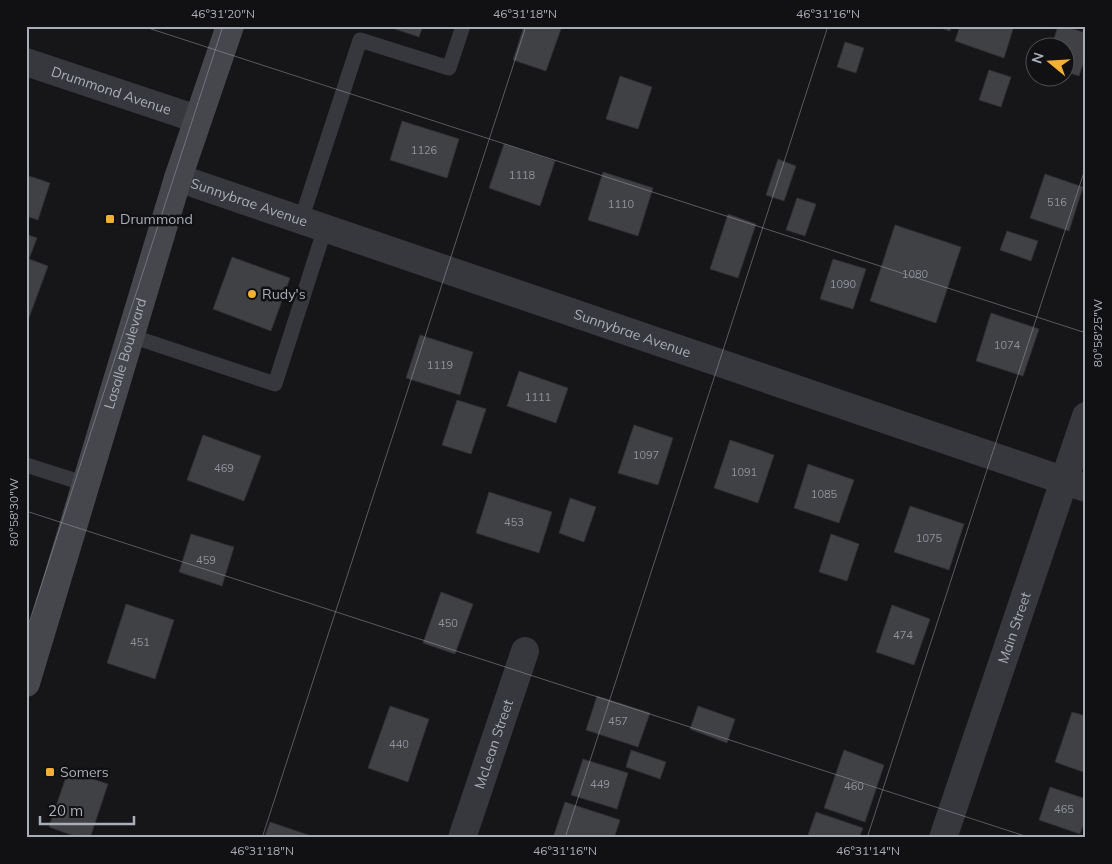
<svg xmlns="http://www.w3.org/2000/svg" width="1112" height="864" viewBox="0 0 1112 864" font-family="Mulish,sans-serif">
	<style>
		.building { fill: #404145; stroke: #303034 }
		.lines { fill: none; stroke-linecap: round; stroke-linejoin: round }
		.service { stroke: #37383d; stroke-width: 15 }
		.minor { stroke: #37383d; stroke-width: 28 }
		.secondary { stroke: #45474d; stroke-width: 28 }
		.ticks { fill: none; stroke: #a8adb8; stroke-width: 1; stroke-opacity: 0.45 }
		.poi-dot { fill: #f2b134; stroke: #111113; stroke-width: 2 }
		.labels { text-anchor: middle; stroke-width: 5; stroke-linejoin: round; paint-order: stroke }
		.number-label { font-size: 11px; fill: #8e929b }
		.street-label { font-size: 14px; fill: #a8adb8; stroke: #111113 }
		.poi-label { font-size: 14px; fill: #a8adb8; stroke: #111113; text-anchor: start }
		.neatline { fill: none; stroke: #a8adb8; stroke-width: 2 }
		.ticks-label { font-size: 12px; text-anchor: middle; fill: #a8adb8 }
	</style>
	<rect width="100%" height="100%" fill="#161618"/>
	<!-- building -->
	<path class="building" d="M386,26H423L419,37Z
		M524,26H562L546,71L513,60Z
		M935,26H952L950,31Z
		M960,26H1014L1004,58L955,41Z
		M1058,26H1063L1086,33V55L1079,76L1064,71V48H1051Z
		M845,42L864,48L856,73L837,67Z
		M989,70L1011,77L1001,107L979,100Z
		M620,76L652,87L638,129L606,119Z
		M402,121L459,139L447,178L390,160Z
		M504,144L555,161L540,206L489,188Z
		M778,159L796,166L784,201L766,195Z
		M603,172L653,188L638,236L588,220Z
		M1045,174L1083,187L1069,231L1030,218Z
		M26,175L50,183L38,220L26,216Z
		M797,198L816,204L805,236L786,230Z
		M728,214L756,224L738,278L710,269Z
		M895,225L961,247L936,323L870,301Z
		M1007,231L1038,241L1031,261L1000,250Z
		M26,234L37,238L29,259L48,266L26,326Z
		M232,257L290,278L271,331L213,309Z
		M833,259L866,269L853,309L820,299Z
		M991,313L1039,329L1023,376L976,361Z
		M420,335L473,352L460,395L406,378Z
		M519,371L568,388L556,423L507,406Z
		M457,400L486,409L471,454L442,445Z
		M634,425L673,438L658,485L618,473Z
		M203,435L261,456L244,501L187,480Z
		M730,440L774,455L758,503L714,488Z
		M808,464L854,480L839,523L794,508Z
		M489,492L552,512L539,553L476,533Z
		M570,498L596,507L584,542L559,533Z
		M910,506L964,524L949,570L894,552Z
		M191,534L234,547L222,586L179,572Z
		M831,534L859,544L847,581L819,572Z
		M441,592L473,604L455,654L423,643Z
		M126,604L174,620L155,679L107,663Z
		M892,605L930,619L914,665L876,652Z
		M597,696L650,713L638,747L586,730Z
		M390,706L429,719L408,782L368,768Z
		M698,706L735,719L727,743L690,729Z
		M1072,712L1086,716V773L1055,762Z
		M631,750L666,762L660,779L626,767Z
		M844,750L884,765L865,822L824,808Z
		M583,759L628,773L617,809L571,795Z
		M68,771L108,784L90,838H80L49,827Z
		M1050,787L1086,799V818L1080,834L1039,820Z
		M565,802L620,820L614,838H553Z
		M816,812L863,828L859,838H807Z
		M270,822L314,837V838H264Z"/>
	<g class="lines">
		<!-- service -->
		<path class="service" d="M301,220L360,40L449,68L463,26
			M131,336L275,384L325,228
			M26,465L86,484"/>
		<!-- minor -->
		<g class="minor">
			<path id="s1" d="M26,62L197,119"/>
			<path id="s2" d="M178,178L1086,488"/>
			<path id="s3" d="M462,838L525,651"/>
			<path id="s4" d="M943,838L1086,416"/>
		</g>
		<!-- secondary -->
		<path class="secondary" id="s5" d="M26,683L178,178L230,26"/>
	</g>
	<!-- ticks -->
	<path class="ticks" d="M142,26L1086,333M26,511L1031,838M26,632L223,26M262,838L526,26M565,838L828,26M867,838L1086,166"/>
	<!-- markers -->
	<g class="poi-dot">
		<rect x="105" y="214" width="10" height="10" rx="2.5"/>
		<circle cx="252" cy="294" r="5"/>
		<rect x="45" y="767" width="10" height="10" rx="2.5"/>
	</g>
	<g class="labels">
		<!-- number labels -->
		<g class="number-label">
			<text x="424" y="154">1126</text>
			<text x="522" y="179">1118</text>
			<text x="1057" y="206">516</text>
			<text x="621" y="208">1110</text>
			<text x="915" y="278">1080</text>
			<text x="843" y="288">1090</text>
			<text x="1007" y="349">1074</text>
			<text x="440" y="369">1119</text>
			<text x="538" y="401">1111</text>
			<text x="646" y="459">1097</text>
			<text x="224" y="472">469</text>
			<text x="744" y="476">1091</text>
			<text x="824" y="498">1085</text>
			<text x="514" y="526">453</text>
			<text x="929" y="542">1075</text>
			<text x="206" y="564">459</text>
			<text x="448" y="627">450</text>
			<text x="903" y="639">474</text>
			<text x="140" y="646">451</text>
			<text x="618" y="725">457</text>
			<text x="399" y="748">440</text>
			<text x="600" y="788">449</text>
			<text x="854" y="790">460</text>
			<text x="1064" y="813">465</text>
		</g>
		<!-- street labels -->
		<g class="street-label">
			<text dy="5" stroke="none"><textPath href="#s1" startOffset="90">Drummond Avenue</textPath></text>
			<text dy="5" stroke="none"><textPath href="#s2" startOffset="75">Sunnybrae Avenue</textPath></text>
			<text dy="5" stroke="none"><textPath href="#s2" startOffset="480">Sunnybrae Avenue</textPath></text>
			<text dy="5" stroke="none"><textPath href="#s5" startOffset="344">Lasalle Boulevard</textPath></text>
			<text dy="5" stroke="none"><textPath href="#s4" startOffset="222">Main Street</textPath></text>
			<text dy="5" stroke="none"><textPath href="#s3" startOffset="99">McLean Street</textPath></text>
		</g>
		<!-- poi labels -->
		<g class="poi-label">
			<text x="120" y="224">Drummond</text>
			<text x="262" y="299">Rudy's</text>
			<text x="60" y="777">Somers</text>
		</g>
	</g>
	<!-- border -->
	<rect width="1112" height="864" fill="none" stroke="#111113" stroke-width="55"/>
	<!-- north arrow -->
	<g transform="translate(1050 62) rotate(288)"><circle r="24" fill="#111113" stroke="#4d4f55"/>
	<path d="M0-4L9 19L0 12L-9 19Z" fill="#f2b134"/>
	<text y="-8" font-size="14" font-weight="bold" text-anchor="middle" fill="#a8adb8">N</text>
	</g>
	<!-- scale -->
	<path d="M40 816v8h94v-8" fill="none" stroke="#a8adb8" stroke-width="2.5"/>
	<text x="48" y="816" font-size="15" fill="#a8adb8" stroke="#111113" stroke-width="4" paint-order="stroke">20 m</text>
	<rect x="28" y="28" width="1056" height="808" class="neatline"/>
	<g class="ticks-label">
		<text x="223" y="18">46°31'20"N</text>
		<text x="525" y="18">46°31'18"N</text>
		<text x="828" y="18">46°31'16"N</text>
		<text transform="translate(1098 333) rotate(-90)" y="4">80°58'25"W</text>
		<text transform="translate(14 512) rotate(-90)" y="4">80°58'30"W</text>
		<text x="262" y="855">46°31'18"N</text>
		<text x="565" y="855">46°31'16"N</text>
		<text x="868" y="855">46°31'14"N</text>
	</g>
</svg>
